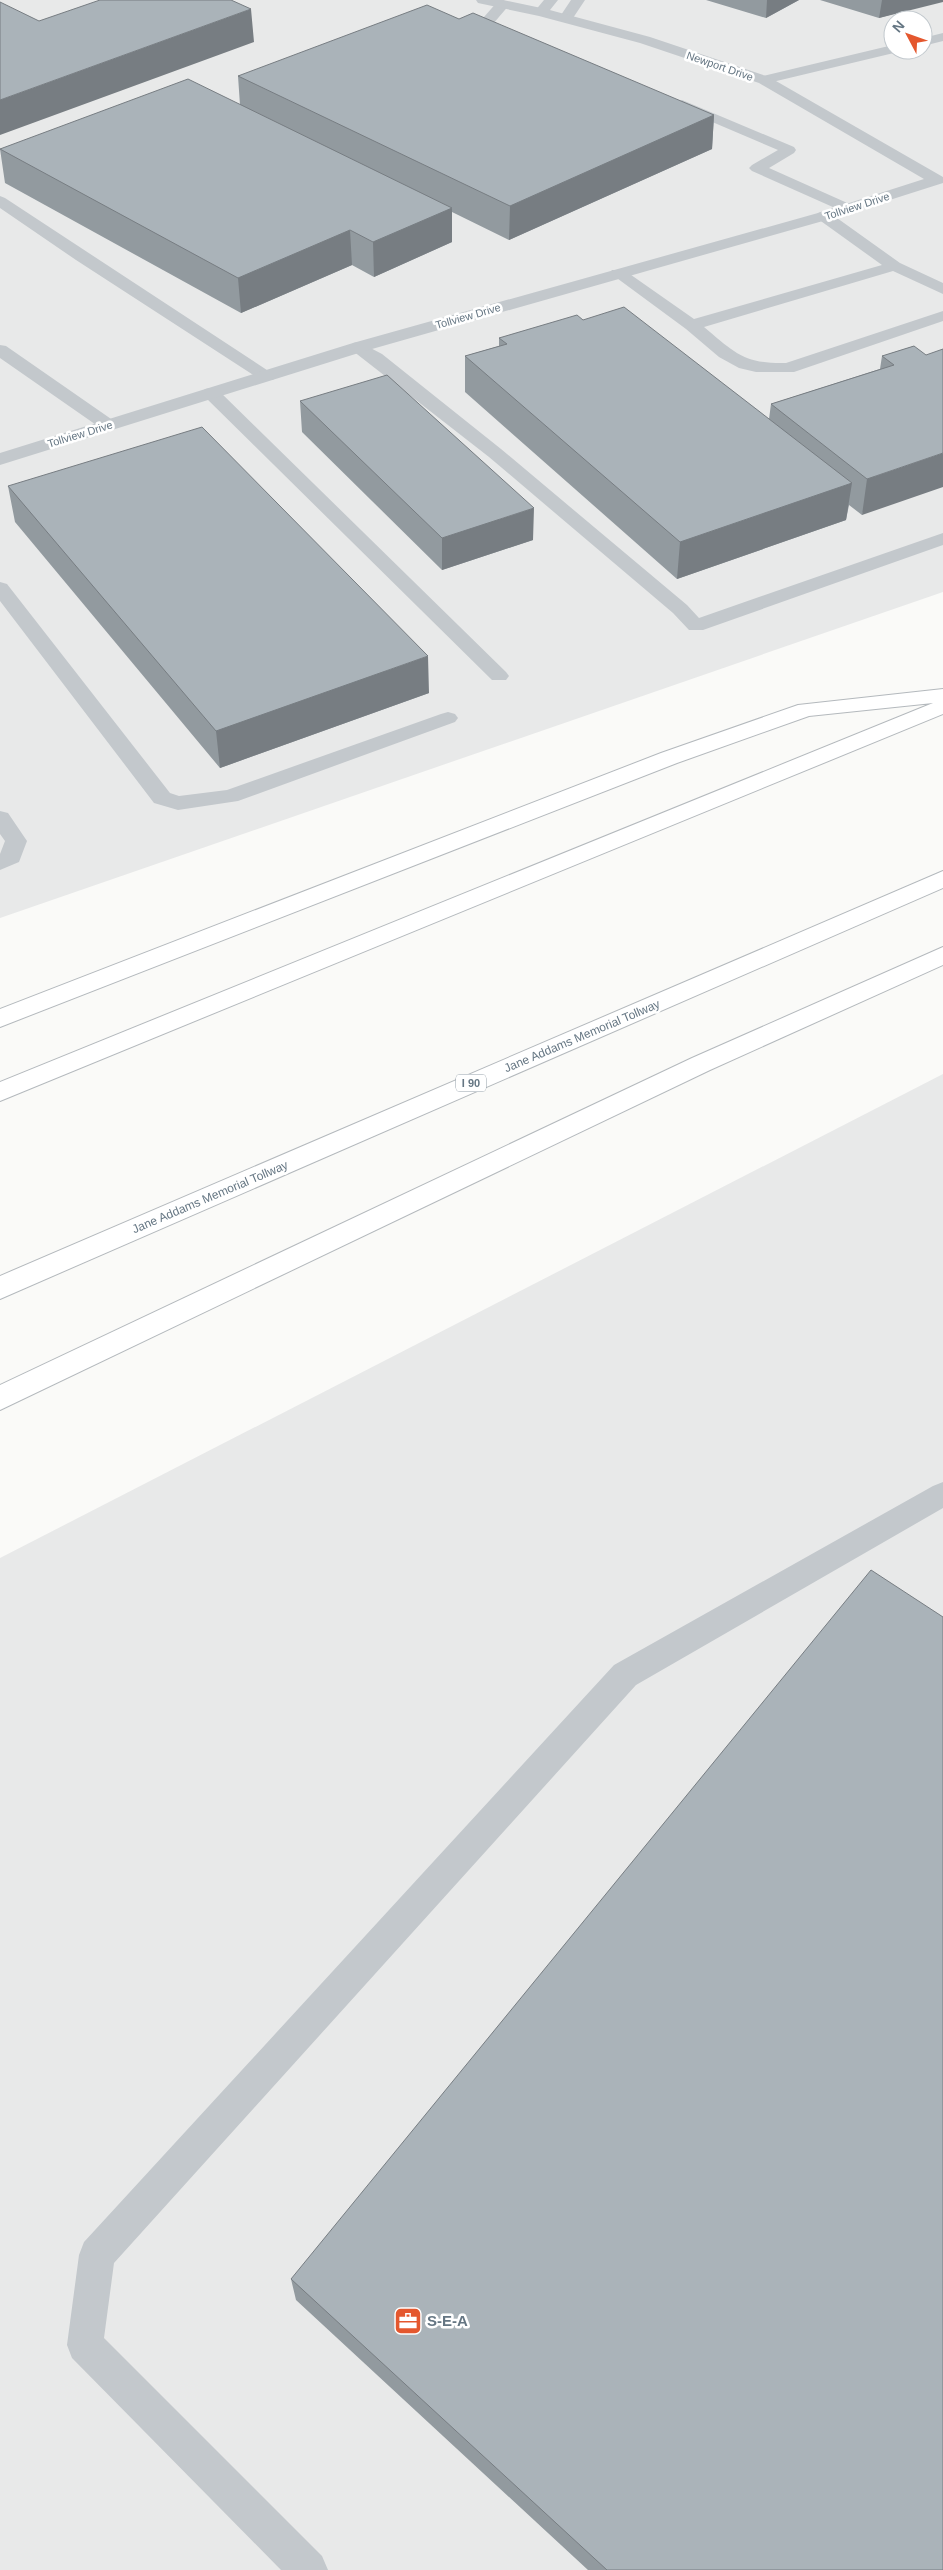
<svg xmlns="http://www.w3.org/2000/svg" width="943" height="2570" viewBox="0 0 943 2570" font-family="Arial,sans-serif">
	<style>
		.built { fill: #e8e9e9; fill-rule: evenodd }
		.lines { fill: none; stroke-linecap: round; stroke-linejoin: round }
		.highway-casing { stroke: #b4b9bd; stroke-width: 2 }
		.lane { fill: #c3c8cc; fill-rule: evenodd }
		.street { fill: #c3c8cc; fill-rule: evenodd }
		.highway { fill: #fff; fill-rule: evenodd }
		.wall { fill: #929a9f }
		.shaded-wall { fill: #777d82 }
		.building { fill: #aab3b9; stroke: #777d82 }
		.labels { text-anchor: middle; stroke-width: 5; stroke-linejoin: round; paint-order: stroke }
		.far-street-label { font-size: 11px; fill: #657683; stroke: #fff }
		.shield { fill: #fff; stroke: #939fa8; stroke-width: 1 }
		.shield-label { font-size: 11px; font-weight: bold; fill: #657683 }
		.street-label { font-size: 12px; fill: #657683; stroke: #fff }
		.near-poi-label { font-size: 15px; font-weight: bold; fill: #657683; stroke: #fff; text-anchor: start }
	</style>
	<rect width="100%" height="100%" fill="#fafaf8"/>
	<!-- built -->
	<path class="built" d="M0,0H943V592L0,918ZM893,20H923V50H893Z
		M943,1074V2570H0V1558Z"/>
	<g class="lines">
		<!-- highway casing -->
		<g class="highway-casing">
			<path id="highway" d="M943,689V714L0,1101V1082L933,703L809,716L677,763L0,1027V1009L661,753L798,705Z
				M943,871V888L0,1299V1276Z
				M943,947V965L710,1070L0,1410V1385L692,1058Z"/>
		</g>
		<!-- lane -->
		<path class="lane" d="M503,0L510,4L493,24L516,32L518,35L516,38H506L479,28L477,25L498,1Z
			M544,0H558L546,15H536L534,12Z
			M571,0H585L571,21H561L559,18Z
			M943,33V41L923,46V38Z
			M893,45V50H899L898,52L764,84L757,80L759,77Z
			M682,100L794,147L796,150L794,153L769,168L854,206L857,209L849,214L844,212L752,171L749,168L752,165L778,150L677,107L675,104Z
			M0,196L5,198L276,376L273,380H261L76,260L0,208Z
			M824,211L830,213L900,263L943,283V294L893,271L704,327C735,353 744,364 786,363L943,311V321L794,372H756L739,368L719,357L686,329L610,273L612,270H624L694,319L882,265L818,219L816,216L818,213Z
			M359,342L382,354L501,449L687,605L699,618L943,533V545L703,630H689L673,613L489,457L353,351L351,347L353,343Z
			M0,345L6,346L114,421L117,425L114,429H102L0,358Z
			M211,388L217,389L506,672L509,676L506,680H492L205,397L202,393L205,389Z
			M0,582L7,584L170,793L179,796L227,790L441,714L448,712L455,714L458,718L455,722L238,801L178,810L154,803L0,601Z
			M0,811L8,813L27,841L19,862L0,870V854L5,841L0,834Z
			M943,1482V1508L636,1685L114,2263L104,2338L322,2556L328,2570H281L72,2358L67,2345L79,2255L84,2242L614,1665L933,1486Z"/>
		<!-- street -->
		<path class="street" d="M476,0H503L546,9L650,37L769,77L943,177V183L830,219L365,351L0,465V453L353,343L818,213L924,179L759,83L640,43L539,16L478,3Z"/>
		<!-- highway -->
		<use href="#highway" class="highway"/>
	</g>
	<!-- wall -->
	<path class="wall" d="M706,0H799L766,18Z
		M820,0H943L879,18Z
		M459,19L714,115L712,149L509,240L452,212V242L374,277L352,265L241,313L5,183L0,149L240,105L238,76Z
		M583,320L769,419L771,404L880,369L882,356L914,346L862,515L849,505L846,520L677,579L465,392V356L499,346V338Z
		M300,401L533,540L442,570L302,432Z
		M8,486L429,693L220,768L15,522Z
		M291,2279L943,2570H588L296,2300Z"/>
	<!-- shaded-wall -->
	<path class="shaded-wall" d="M767,0H799L766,18Z
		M882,0H943V2L879,18Z
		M251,9L254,42L0,135V100Z
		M714,115L712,149L509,240L510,206Z
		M452,208V242L374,277L373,242Z
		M350,230L352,265L241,313L238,278Z
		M943,453V487L862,515L867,479Z
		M852,483L846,520L677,579L680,542Z
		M534,508L533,540L442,570V538Z
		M428,656L429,693L220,768L216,731Z"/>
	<!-- building -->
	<path class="building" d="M100,0H231L251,9L0,100V2L39,21Z
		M427,5L459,19L473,13L714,115L510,206L238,76Z
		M188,79L452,208L373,242L350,230L238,278L0,149Z
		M624,307L852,483L680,542L465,356L507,344L499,338L577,315L583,320Z
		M914,346L926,355L943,349V453L867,479L771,404L894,365L882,356Z
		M387,375L534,508L442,538L300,401Z
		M202,427L428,656L216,731L8,486Z
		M871,1570L943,1617V2570H607L291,2279Z"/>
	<!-- icons -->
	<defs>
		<g id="office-square" transform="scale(1.4375)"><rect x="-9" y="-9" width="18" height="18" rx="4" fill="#e4572e" stroke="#fff"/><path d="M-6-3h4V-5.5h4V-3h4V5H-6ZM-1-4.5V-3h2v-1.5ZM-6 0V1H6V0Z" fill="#fff"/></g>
	</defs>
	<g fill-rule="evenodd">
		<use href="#office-square" x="408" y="2321"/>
	</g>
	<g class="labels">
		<!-- far-street labels -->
		<g class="far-street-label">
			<text transform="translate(720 66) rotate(19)" y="4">Newport Drive</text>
			<text transform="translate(857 206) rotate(-18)" y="4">Tollview Drive</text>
			<text transform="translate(468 316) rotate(-16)" y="4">Tollview Drive</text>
			<text transform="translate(80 434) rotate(-17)" y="4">Tollview Drive</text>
		</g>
		<!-- shield labels -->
		<rect class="shield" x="456" y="1074.5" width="30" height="17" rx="4"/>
		<g class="shield-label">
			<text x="471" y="1087">I 90</text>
		</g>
		<!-- street labels -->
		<g class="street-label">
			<text transform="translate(582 1036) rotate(-23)" y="4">Jane Addams Memorial Tollway</text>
			<text transform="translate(210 1197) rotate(-23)" y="4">Jane Addams Memorial Tollway</text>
		</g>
		<!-- near-poi labels -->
		<g class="near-poi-label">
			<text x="427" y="2326">S-E-A</text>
		</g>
	</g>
	<!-- north arrow -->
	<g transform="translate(908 35) rotate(311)"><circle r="24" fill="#ffffff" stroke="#c1c8cd"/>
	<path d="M0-4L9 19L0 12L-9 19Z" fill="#e4572e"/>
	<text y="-8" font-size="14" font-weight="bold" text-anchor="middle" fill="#657683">N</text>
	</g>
</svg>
